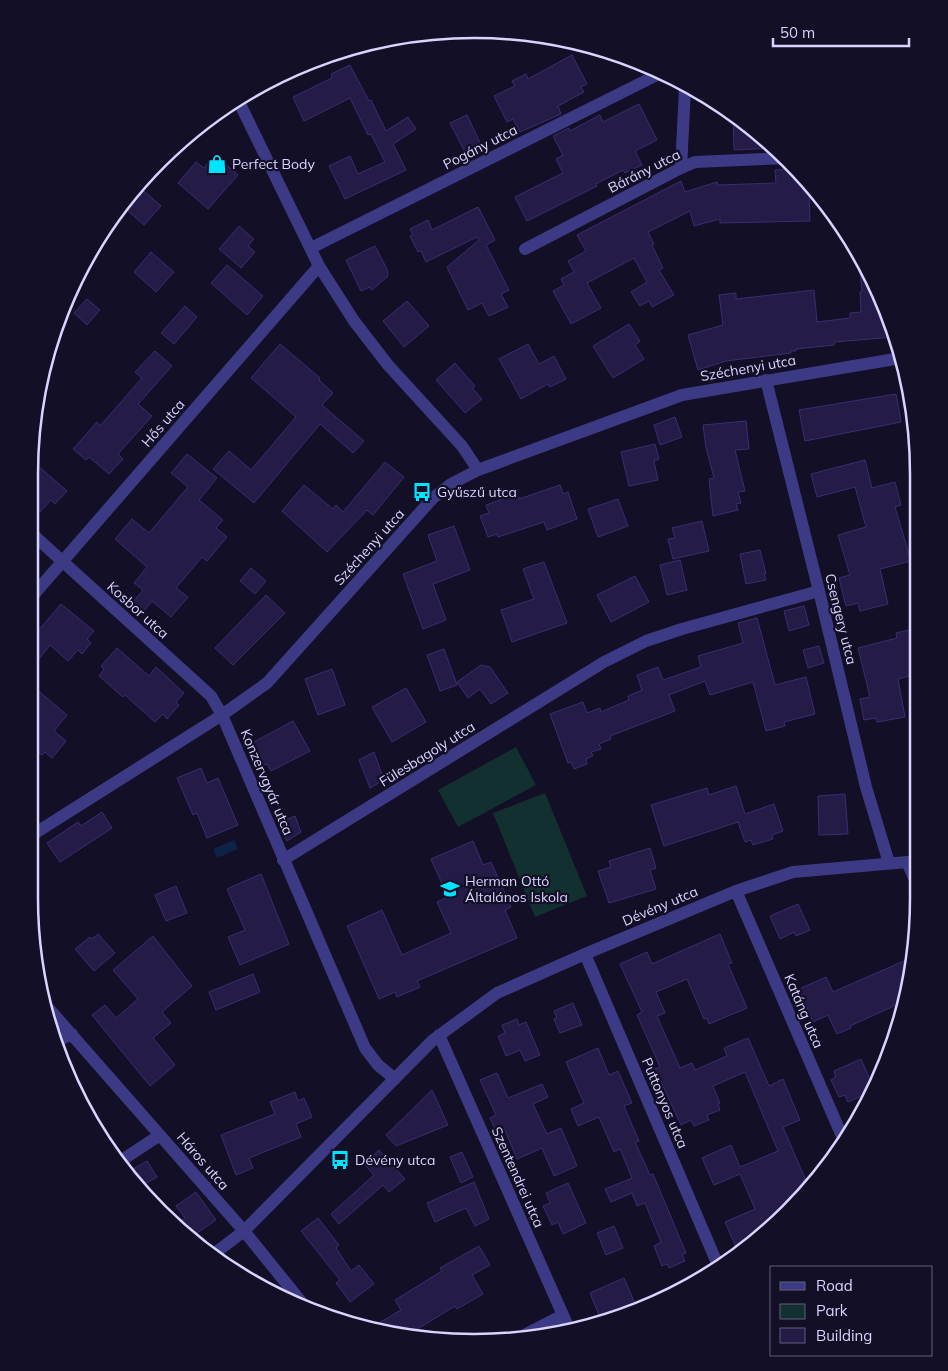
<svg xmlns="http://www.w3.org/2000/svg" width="948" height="1371" viewBox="0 0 948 1371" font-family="Mulish,sans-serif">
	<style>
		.green { fill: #12302f }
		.water { fill: #0c2248 }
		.building { fill: #241b47; stroke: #3b2d73 }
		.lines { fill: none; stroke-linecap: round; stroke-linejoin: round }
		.minor { stroke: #3d3a85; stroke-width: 12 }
		.labels { text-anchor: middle; stroke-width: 4.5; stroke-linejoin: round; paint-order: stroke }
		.street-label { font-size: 14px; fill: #d9d4ff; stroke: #130f26 }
		.poi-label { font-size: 14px; fill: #d9d4ff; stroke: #130f26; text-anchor: start }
		.rim { fill: none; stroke: #d9d4ff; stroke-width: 2.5 }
	</style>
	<rect width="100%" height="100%" fill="#130f26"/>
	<!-- green -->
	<path class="green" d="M516,747L536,785L458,827L438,790Z
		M545,793L587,896L535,917L493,813Z"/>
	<!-- water -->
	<path class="water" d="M234,840L238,849L217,858L213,849Z"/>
	<!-- building -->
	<path class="building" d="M572,55L587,84L581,87L584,92L558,106L561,114L520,132L513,119L507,122L494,96L515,86L512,81L526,74L528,79Z
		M350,65L369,101L371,100L386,131L408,117L416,129L393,144L406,170L345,199L329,166L350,156L358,174L385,162L371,134L368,135L350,98L304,121L293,97L332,78L331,74Z
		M639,104L657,140L635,151L642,165L625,173L623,170L596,184L597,186L527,221L515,197L563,173L556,159L563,155L553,136L569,128L570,131L600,115L603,122Z
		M733,113L749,127L775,148L734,150Z
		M467,115L484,151L468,158L450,123Z
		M215,155L238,175L208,209L178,183L196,162L204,168Z
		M796,169L809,187L810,221L720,223V219L694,226L690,211L648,232L654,244L652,245L663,268L659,270L674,295L652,307L649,301L640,306L631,292L647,282L634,258L587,283L601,308L571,324L553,291L564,285L561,279L574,272L568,261L586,251L577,235L681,181L685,192L717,182L718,185L776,183L775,170Z
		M144,191L161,206L144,225L127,210Z
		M478,207L495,240L486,245L509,290L501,294L508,307L489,316L482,303L468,310L447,267L479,240L477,237L426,262L421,251L418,252L410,236L413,235L410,229L428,220L432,230Z
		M239,226L254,239L248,246L255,252L241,268L219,249Z
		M375,246L387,269L388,276L372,290L370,287L361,291L346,260Z
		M151,252L174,272L156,292L134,272Z
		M859,257L873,277L894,337L834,342V345L796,349V351H791V353L726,361L698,370L688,335L723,325L719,295L736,293V299L814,290L817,322L850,318V313L861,312L860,292H862Z
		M227,265L263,296L247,315L211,283Z
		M87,299L100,310L87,325L74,313Z
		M407,301L429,326L404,347L383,321Z
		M185,306L197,317L174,344L161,333Z
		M629,324L640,341L635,345L644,359L613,378L593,346Z
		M280,344L320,378L319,380L333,393L322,405L364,441L353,453L320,424L254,503L213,469L229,451L251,470L296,417L251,378Z
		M528,344L539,364L554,356L566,379L550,387L548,384L521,399L499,359Z
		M155,351L172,366L138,404L152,416L118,454L123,459L109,474L89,457L86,460L73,449L97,422L100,426L142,378L135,372Z
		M455,363L475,386L472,388L482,399L465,413L436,380Z
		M896,394L901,422L805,441L799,410Z
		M675,417L682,437L660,445L654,425Z
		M746,421L749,449L735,450L745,491L738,492L741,503L736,504L738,510L713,516L709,479L714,478L706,448L703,425Z
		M655,444L659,459L654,461L658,480L629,486L621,452Z
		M187,454L217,478L199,500L223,520L216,528L227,537L207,561L202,557L176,588L188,597L171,617L152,601L144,611L133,602L143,590L134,583L147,567L115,539L132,519L149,533L188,487L171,473Z
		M30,459L67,491L55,504L51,500L40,512L29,502Z
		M865,460L872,488L895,482L901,505L895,507L911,561L880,569L888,604L860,611L858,603L846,606L839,578L850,575L838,535L866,527L855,487L817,497L811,474Z
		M385,462L404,477L373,515L367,510L327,552L282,511L304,485L333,509L336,505L343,512Z
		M560,485L563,494L568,492L577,519L547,530L544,522L498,537L497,534L488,537L480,516L489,513L486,505L517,494L519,499Z
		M618,499L628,526L598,537L588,509Z
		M702,521L709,551L673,559L668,539L675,538L672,528Z
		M454,526L470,570L433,584L446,620L423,629L403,574L437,561L428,535Z
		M760,550L766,574H764L766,580L746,584L740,554Z
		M680,560L687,590L667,595L660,565Z
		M544,562L567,623L512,642L501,610L534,599L523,569Z
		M251,568L266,581L255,594L240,581Z
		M635,576L649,602L611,622L597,595Z
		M266,595L285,613L233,665L215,648Z
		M61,604L94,631L87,639L91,643L82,654L78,650L68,661L50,645L39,659L29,650V638L35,630L37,632Z
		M804,606L809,625L789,631L784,611Z
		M757,618L775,685L806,677L815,714L784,722L785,726L766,731L753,682L710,695L705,681L669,695L675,711L610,736L611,739L599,744L601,749L591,752L593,756L586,759L587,764L574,769L571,762L568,763L550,714L583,702L587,713L600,708L601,712L629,700L628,696L642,690L637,675L658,667L663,680L701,667L698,656L743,643L738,623Z
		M917,628L919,639V673L898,679L905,717L877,722L876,718L864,720L860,699L870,697L858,648L897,638L896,633Z
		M819,646L824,663L808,668L803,650Z
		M117,648L149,676L156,667L184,693L176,702L179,705L167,719L163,714L155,722L125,695L123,697L99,676L104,669L101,666Z
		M444,649L457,685L440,691L427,655Z
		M481,665L490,667L508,693L491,704L480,689L468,698L457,682Z
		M332,669L345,705L318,715L305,679Z
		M35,688L67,715L54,731L66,741L52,758L45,752L42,755L29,744L38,734L29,726V696Z
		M406,688L426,722L392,742L372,707Z
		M293,721L310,751L271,771L267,764L264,765L252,743Z
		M374,752L384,780L370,788L359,760Z
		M201,768L207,783L218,778L238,825L207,838L197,813L193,815L177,778Z
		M736,786L745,814L774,804L783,831L772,835L773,839L753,845L751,840L745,842L738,822L664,846L651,805L707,788L709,795Z
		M845,794L848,834L819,835L818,796Z
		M102,812L112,828L60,862L47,843L78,822L81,826Z
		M295,816L301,832L287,841L279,823Z
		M473,841L483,865L491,862L511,907L505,910L517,938L417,981L420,987L397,997L395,992L379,999L347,926L382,910L402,955L451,933L437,902L448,897L431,859Z
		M650,848L656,868L650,870L656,889L609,903L598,871L611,867L609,861Z
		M261,874L289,944L240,965L228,937L245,930L227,889Z
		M176,886L187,913L166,921L155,895Z
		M798,904L810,930L796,936L794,932L780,939L770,916Z
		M98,934L115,953L94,971L75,949L90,937L92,939Z
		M720,934L732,963L728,964L747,1008L709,1024L707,1018L704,1019L687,979L656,992L665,1013L657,1016L680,1068L692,1063L695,1070L727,1056L724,1048L748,1038L769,1086L783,1079L800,1120L783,1127L809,1188L789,1212L737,1249L725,1222L755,1209L740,1174L714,1185L702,1158L731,1145L740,1167L778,1151L745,1072L713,1086L720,1103L718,1104L720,1110L707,1115L709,1120L694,1126L691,1120L681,1125L655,1069L660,1067L637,1015L642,1012L620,964L647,952L652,964Z
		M153,936L192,986L162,1012L171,1023L153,1038L175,1065L150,1086L92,1015L105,1005L116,1018L138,999L113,970Z
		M913,957L911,984L905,1001L850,1026L851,1028L837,1034L828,1015L813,1022L799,989L826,977L833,992Z
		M253,974L260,992L216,1010L209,992Z
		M573,1003L582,1025L560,1033L554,1019L557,1018L554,1011Z
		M517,1019L519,1025L526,1022L540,1055L525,1061L520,1050L506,1056L498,1036L505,1033L502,1025Z
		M598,1048L609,1075L618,1071L632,1103L624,1106L639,1141L635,1142L650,1175L653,1174L686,1253L682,1255L685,1261L669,1268L667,1264L662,1266L654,1246L661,1242L645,1203L637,1206L632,1193L611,1202L605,1189L632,1178L620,1149L614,1152L599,1117L578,1126L571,1109L584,1103L566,1062Z
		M861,1059L874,1089L873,1091L848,1102L845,1095L839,1097L831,1080L836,1077L834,1071Z
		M497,1073L508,1098L542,1084L548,1097L533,1104L547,1134L561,1128L577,1166L554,1176L542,1148L517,1159L504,1128L496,1131L490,1118L496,1115L480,1080Z
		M432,1090L448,1125L396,1146L386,1135Z
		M295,1092L298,1101L304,1098L312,1117L296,1124L301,1137L249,1158L253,1168L236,1175L221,1135L275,1114L270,1102Z
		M379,1150L405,1179L389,1192L383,1185L339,1224L331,1214L374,1175L364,1164Z
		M462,1152L473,1177L461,1183L450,1157Z
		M147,1161L157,1177L141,1186L128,1172Z
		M474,1182L489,1219L475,1226L466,1208L435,1222L427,1203Z
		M568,1183L586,1223L563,1234L558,1222L552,1225L543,1206L550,1203L546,1193Z
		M196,1192L216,1220L190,1238L181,1232L175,1225L185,1218L176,1206Z
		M318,1218L339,1245L336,1248L351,1271L359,1265L374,1284L350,1302L336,1283L340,1280L301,1231Z
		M614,1226L623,1248L606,1255L597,1233Z
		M479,1246L490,1265L472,1275L483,1294L457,1309L455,1306L406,1336L372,1327L401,1310L395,1300L442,1271L440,1268Z
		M624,1278L637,1308L601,1320L590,1293Z"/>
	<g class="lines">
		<!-- minor -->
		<path class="minor" d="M237,98L319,266L354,321L388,365L462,446L478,470
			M681,168L685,89L684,84
			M311,248L663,72
			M525,249L681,168L695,162L787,158
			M766,380L819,591L866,787L889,863
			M29,531L211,696L222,715L365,1048L378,1065L395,1079
			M29,600L319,266
			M29,837L222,715L267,683L433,498L451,484L478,470L682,395L901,358
			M283,860L604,662L646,641L682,629L819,591
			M907,862L919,889
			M736,891L845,1143
			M585,954L717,1263
			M43,1002L244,1231L307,1309
			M439,1035L570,1331
			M57,1041L72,1034
			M119,1162L160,1135
			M215,1253L244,1231L433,1040L497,993L585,954L736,891L793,872L919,861
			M524,1335L563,1315"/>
	</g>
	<!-- icons -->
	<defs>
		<g id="shop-bare" transform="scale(1.5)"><path d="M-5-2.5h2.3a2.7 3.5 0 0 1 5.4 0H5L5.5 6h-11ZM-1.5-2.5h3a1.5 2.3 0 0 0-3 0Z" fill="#00e5ff" stroke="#130f26" stroke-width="2.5" paint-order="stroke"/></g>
		<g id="bus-bare" transform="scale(1.5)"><path d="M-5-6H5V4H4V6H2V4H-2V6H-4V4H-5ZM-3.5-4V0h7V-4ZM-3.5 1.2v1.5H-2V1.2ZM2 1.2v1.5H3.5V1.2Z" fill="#00e5ff" stroke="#130f26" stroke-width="2.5" paint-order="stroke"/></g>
		<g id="school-bare" transform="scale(1.5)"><path d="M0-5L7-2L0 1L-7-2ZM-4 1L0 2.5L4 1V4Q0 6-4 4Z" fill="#00e5ff" stroke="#130f26" stroke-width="2.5" paint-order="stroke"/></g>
	</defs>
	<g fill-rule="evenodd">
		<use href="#shop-bare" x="217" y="164"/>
		<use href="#bus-bare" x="422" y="492"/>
		<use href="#school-bare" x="450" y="889"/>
		<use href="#bus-bare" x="340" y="1160"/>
	</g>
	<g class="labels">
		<!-- street labels -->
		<g class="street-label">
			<text transform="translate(480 147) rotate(-27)" y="5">Pogány utca</text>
			<text transform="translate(644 171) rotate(-27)" y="5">Bárány utca</text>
			<text transform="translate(748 368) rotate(-10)" y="5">Széchenyi utca</text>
			<text transform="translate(163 423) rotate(-49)" y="5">Hős utca</text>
			<text transform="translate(369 547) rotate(-48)" y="5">Széchenyi utca</text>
			<text transform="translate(138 610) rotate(42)" y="5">Kosbor utca</text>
			<text transform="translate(841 619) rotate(76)" y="5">Csengery utca</text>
			<text transform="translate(427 754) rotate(-32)" y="5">Fülesbagoly utca</text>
			<text transform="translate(267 782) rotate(67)" y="5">Konzervgyár utca</text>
			<text transform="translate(660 906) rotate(-23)" y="5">Dévény utca</text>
			<text transform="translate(804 1011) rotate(67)" y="5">Katáng utca</text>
			<text transform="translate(665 1103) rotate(67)" y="5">Puttonyos utca</text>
			<text transform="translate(203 1161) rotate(49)" y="5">Háros utca</text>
			<text transform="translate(518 1177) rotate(66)" y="5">Szentendrei utca</text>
		</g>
		<!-- poi labels -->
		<g class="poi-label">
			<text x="232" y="169">Perfect Body</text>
			<text x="437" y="497">Gyűszű utca</text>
			<text x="465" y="886">Herman Ottó<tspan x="465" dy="16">Általános Iskola</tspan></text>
			<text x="355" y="1165">Dévény utca</text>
		</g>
	</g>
	<!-- crop -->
	<path d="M0 0H948V1371H0ZM474 38H474A436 436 0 0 1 910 474V898A436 436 0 0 1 474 1334H474A436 436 0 0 1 38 898V474A436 436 0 0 1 474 38Z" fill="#130f26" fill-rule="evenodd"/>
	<path class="rim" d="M474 38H474A436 436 0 0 1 910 474V898A436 436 0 0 1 474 1334H474A436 436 0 0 1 38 898V474A436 436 0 0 1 474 38Z"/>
	<!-- legend -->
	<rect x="770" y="1266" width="162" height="90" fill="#130f26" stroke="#625e7d"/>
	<rect x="780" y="1282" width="25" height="8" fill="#3d3a85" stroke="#625e7d"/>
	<text x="816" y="1291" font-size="15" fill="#d9d4ff">Road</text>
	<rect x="780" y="1304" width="25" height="15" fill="#12302f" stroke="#625e7d"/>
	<text x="816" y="1316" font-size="15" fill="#d9d4ff">Park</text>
	<rect x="780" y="1328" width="25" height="15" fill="#241b47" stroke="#625e7d"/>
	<text x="816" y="1341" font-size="15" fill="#d9d4ff">Building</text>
	<!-- scale -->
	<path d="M773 38v8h136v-8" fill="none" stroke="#d9d4ff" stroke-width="2.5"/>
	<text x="780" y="38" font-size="15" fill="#d9d4ff" stroke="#130f26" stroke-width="4" paint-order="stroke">50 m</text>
</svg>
